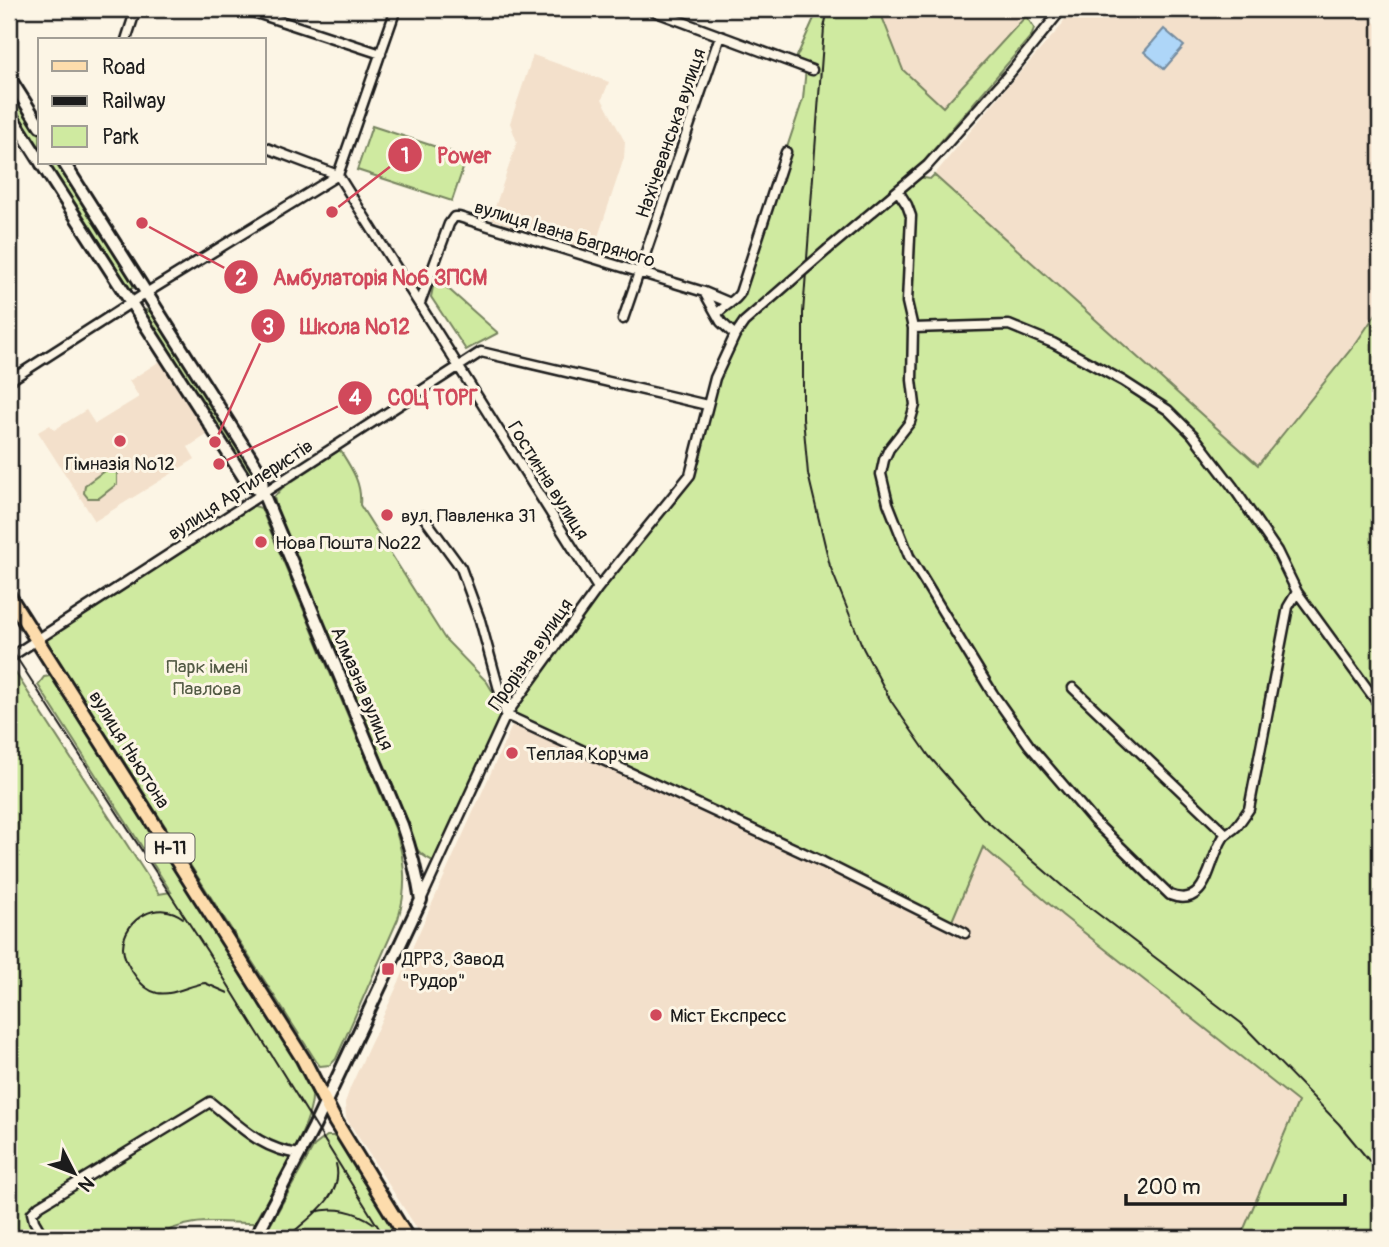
<svg xmlns="http://www.w3.org/2000/svg" width="1389" height="1247" viewBox="0 0 1389 1247" font-family="Pangolin,sans-serif">
	<style>
		.built { fill: #f3e0cb }
		.green { fill: #cfeaa0; stroke: #76835e; stroke-width: 2 }
		.water { fill: #aed6f8; stroke: #748ca0; stroke-width: 2 }
		.lines { fill: none; stroke-linecap: round; stroke-linejoin: round }
		.street-casing { stroke: #1c1c1c; stroke-width: 13 }
		.secondary-casing { stroke: #1c1c1c; stroke-width: 16 }
		.primary-casing { stroke: #1c1c1c; stroke-width: 18 }
		.street { stroke: #fcf5e5; stroke-width: 8 }
		.secondary { stroke: #fcf5e5; stroke-width: 10 }
		.primary { stroke: #fddcac; stroke-width: 12 }
		.tram { stroke: #1c1c1c; stroke-width: 2 }
		.rail { stroke: #1c1c1c; stroke-width: 2 }
		.street-bridge-casing { stroke: #1c1c1c; stroke-width: 13; stroke-linecap: butt }
		.street-bridge { stroke: #fcf5e5; stroke-width: 8 }
		.poi-dot { fill: #d1495b; stroke: #fcf5e5; stroke-width: 2.5 }
		.labels { text-anchor: middle; stroke-width: 6; stroke-linejoin: round; paint-order: stroke }
		.shield { fill: #fcf5e5; stroke: #5f5d58; stroke-width: 2 }
		.shield-label { font-size: 18px; font-weight: bold; fill: #1c1c1c }
		.street-label { font-size: 19px; fill: #1c1c1c; stroke: #fcf5e5 }
		.poi-label { font-size: 19px; fill: #1c1c1c; stroke: #fcf5e5; text-anchor: start }
		.park-label { font-size: 19px; fill: #525a44; stroke: #fcf5e5 }
		.leader { fill: none; stroke: #d1495b; stroke-width: 2.5 }
		.callout-dot { fill: #d1495b; stroke: #fcf5e5; stroke-width: 2.5 }
		.mark-label { font-size: 21px; text-anchor: middle; font-weight: bold; fill: #fff }
		.callout-label { font-size: 21px; text-anchor: middle; font-weight: bold; fill: #d1495b; stroke: #fcf5e5; stroke-width: 6; stroke-linejoin: round; paint-order: stroke }
	</style>
	<rect width="100%" height="100%" fill="#fcf5e5"/>
	<filter id="ink" filterUnits="userSpaceOnUse"><feTurbulence type="fractalNoise" baseFrequency=".0143" numOctaves="2"/><feDisplacementMap in="SourceGraphic" scale="14" xChannelSelector="R" yChannelSelector="G"/><feConvolveMatrix kernelMatrix="1 2 1 2 8 2 1 2 1" color-interpolation-filters="sRGB"/></filter>
	<g filter="url(#ink)">
		<!-- built -->
		<path class="built" d="M879,9H1022L1026,16L943,107L903,70Z
			M1070,9H1362L1380,28V105L1378,117L1380,124V308L1356,343L1258,465L934,175L1007,87L1063,24L1062,23L1072,11Z
			M533,55L609,82L602,99L625,142L624,158L593,252L491,219L517,142L510,123Z
			M160,361L207,435L188,447L195,459L95,521L38,432L50,425L54,430L86,410L95,424L139,397L129,381Z
			M515,719L823,862L949,927L982,846L1062,915L1298,1102L1240,1238H423L346,1118L345,1103L350,1088L410,958L413,946Z"/>
		<!-- green -->
		<path class="green" d="M797,9H879L903,70L943,107L1026,16L1034,28L1032,35L924,161L825,245V258L918,177L930,179L934,175L1258,465L1356,343L1380,308V1238H1240L1298,1102L1062,915L983,847L949,928L823,862L507,715L438,863C413,853 416,847 408,822L277,511L274,497L282,488L340,450C352,469 362,483 360,505L445,639L487,682L506,714L598,588L690,475L707,405L734,336L717,314L737,299L803,99L806,68L794,63L815,16Z
			M9,85L40,135V153L9,103Z
			M372,126L467,157L452,201L357,170Z
			M47,163H58L134,282L133,288L127,289Z
			M435,277L498,333L466,350L431,297Z
			M146,310L152,312L257,475L254,480L250,479L144,313Z
			M107,469L117,473V484L99,498H88L84,493L85,485Z
			M251,505L261,508L395,828C405,860 408,886 398,919L336,1059L330,1065L320,1066L316,1061L45,639Z
			M9,663L159,894L171,892L38,685L44,677L56,675L295,1054C302,1066 311,1079 312,1094C314,1125 270,1194 254,1223C221,1223 184,1216 157,1238H9Z
			M327,1136H333L341,1142L400,1238H263L314,1146Z"/>
		<!-- water -->
		<path class="water" d="M1164,29L1184,46L1164,69L1144,52Z"/>
		<g class="lines">
			<!-- street casing -->
			<g class="street-casing">
				<path id="street" d="M244,9L381,54
					M648,9L812,70
					M126,40L136,9
					M264,147L338,175
					M338,175L598,588
					M338,175L396,9
					M898,191L907,205L911,216L907,302L913,328L912,380L915,405L910,422L889,449L884,460L881,474L888,503L909,556L993,694L1029,745L1094,821L1170,895C1208,910 1208,861 1223,838C1226,833 1232,831 1236,827C1241,821 1245,815 1249,809L1288,607L1297,592
					M828,249L928,165L1011,72L1062,9
					M704,292L730,303
					M420,303L449,224L454,217H459L704,292L721,322L735,335
					M717,314C724,305 735,302 740,293L786,152
					M623,319L720,36
					M913,328L1009,325L1053,343L1123,381L1168,410L1193,435L1233,487L1277,551L1297,592L1380,706
					M9,381L146,293L338,175
					M423,516L461,568L480,620L506,715L823,862L965,933
					M9,658L481,352L707,405
					M1073,688L1226,834
					M421,900L506,715L598,588L690,475L715,378L735,335L744,322L790,282
					M44,1238L34,1221L32,1213L39,1206L210,1102C239,1125 261,1150 300,1154"/>
			</g>
			<!-- secondary casing -->
			<g class="secondary-casing">
				<path id="secondary" d="M9,77L40,126
					M9,112L40,161
					M41,163L248,484L263,493
					M64,163L262,475L263,493L402,825C411,850 417,874 421,900L314,1127L255,1238"/>
			</g>
			<!-- primary casing -->
			<g class="primary-casing">
				<path id="primary" d="M9,596L303,1059L335,1121L407,1238"/>
			</g>
			<!-- street -->
			<use href="#street" class="street"/>
			<!-- secondary -->
			<use href="#secondary" class="secondary"/>
			<!-- primary -->
			<use href="#primary" class="primary"/>
			<!-- tram -->
			<path class="tram" d="M9,646L207,951L385,1238
				M183,918C159,899 124,918 123,947C123,958 130,969 136,977C141,984 148,991 157,993C174,996 189,985 205,983L228,993
				M314,1212C335,1206 356,1211 373,1223
				M287,1238C307,1218 345,1197 336,1164"/>
			<!-- rail -->
			<path class="rail" d="M828,9L824,28L803,313V418L808,474L830,566L863,648L891,701L929,756L982,817L1068,891L1241,1023L1339,1124L1380,1174"/>
			<!-- street-bridge casing -->
			<g class="street-bridge-casing">
				<path id="street-bridge" d="M790,282L828,249"/>
			</g>
			<!-- street-bridge -->
			<use href="#street-bridge" class="street-bridge"/>
		</g>
	</g>
	<!-- markers -->
	<g class="poi-dot">
		<circle cx="120" cy="441" r="7"/>
		<circle cx="387" cy="515" r="7"/>
		<circle cx="261" cy="542" r="7"/>
		<circle cx="512" cy="753" r="7"/>
		<rect x="381" y="962" width="14" height="14" rx="3.5"/>
		<circle cx="656" cy="1015" r="7"/>
	</g>
	<g class="labels">
		<!-- shield labels -->
		<rect class="shield" x="145.5" y="833.5" width="49" height="29" rx="5"/>
		<g class="shield-label">
			<text x="170" y="854">Н-11</text>
		</g>
		<!-- street labels -->
		<g class="street-label">
			<text transform="translate(670 133) rotate(-71)" y="7">Нахічеванська вулиця</text>
			<text transform="translate(565 233) rotate(17)" y="7">вулиця Івана Багряного</text>
			<text transform="translate(549 480) rotate(58)" y="7">Гостинна вулиця</text>
			<text transform="translate(240 489) rotate(-33)" y="7">вулиця Артилеристів</text>
			<text transform="translate(530 654) rotate(-55)" y="7">Прорізна вулиця</text>
			<text transform="translate(363 688) rotate(67)" y="7">Алмазна вулиця</text>
			<text transform="translate(130 749) rotate(58)" y="7">вулиця Ньютона</text>
		</g>
		<!-- poi labels -->
		<g class="poi-label">
			<text x="120" y="470" text-anchor="middle">Гімназія №12</text>
			<text x="401" y="522">вул. Павленка 31</text>
			<text x="275" y="549">Нова Пошта №22</text>
			<text x="526" y="760">Теплая Корчма</text>
			<text x="402" y="965">ДРРЗ, Завод<tspan x="402" dy="22">"Рудор"</tspan></text>
			<text x="670" y="1022">Міст Експресс</text>
		</g>
		<!-- park labels -->
		<g class="park-label">
			<text x="207" y="673">Парк імені<tspan x="207" dy="22">Павлова</tspan></text>
		</g>
	</g>
	<!-- callouts -->
	<path class="leader" d="M332 212L405 155M142 223L241 277M215 442L268 326M219 464L355 398"/>
	<g class="callout-dot">
		<circle cx="332" cy="212" r="7"/>
		<circle cx="142" cy="223" r="7"/>
		<circle cx="215" cy="442" r="7"/>
		<circle cx="219" cy="464" r="7"/>
		<circle cx="405" cy="155" r="18"/>
		<circle cx="241" cy="277" r="18"/>
		<circle cx="268" cy="326" r="18"/>
		<circle cx="355" cy="398" r="18"/>
	</g>
	<g class="mark-label">
		<text x="405" y="163">1</text>
		<text x="241" y="285">2</text>
		<text x="268" y="334">3</text>
		<text x="355" y="405">4</text>
	</g>
	<g class="callout-label">
		<text x="464" y="163">Power</text>
		<text x="380" y="285">Амбулаторія №6 ЗПСМ</text>
		<text x="355" y="334">Школа №12</text>
		<text x="433" y="405">СОЦ ТОРГ</text>
	</g>
	<!-- margin -->
	<rect width="1389" height="1247" fill="none" stroke="#fcf5e5" stroke-width="35"/>
	<rect x="18" y="18" width="1354" height="1212" fill="none" stroke="#1c1c1c" stroke-width="2.5" filter="url(#ink)"/>
	<!-- legend -->
	<rect x="38" y="38" width="228" height="126" fill="#fcf5e5" stroke="#a29e95" stroke-width="2"/>
	<rect x="52" y="61" width="35" height="10" fill="#fddcac" stroke="#a29e95" stroke-width="2"/>
	<text x="102" y="74" font-size="21" fill="#1c1c1c">Road</text>
	<rect x="52" y="96" width="35" height="10" fill="#1c1c1c" stroke="#a29e95" stroke-width="2"/>
	<text x="102" y="108" font-size="21" fill="#1c1c1c">Railway</text>
	<rect x="52" y="126" width="35" height="21" fill="#cfeaa0" stroke="#a29e95" stroke-width="2"/>
	<text x="102" y="144" font-size="21" fill="#1c1c1c">Park</text>
	<!-- north arrow -->
	<g transform="translate(74 1173) rotate(132)" stroke="#fcf5e5" stroke-width="5" paint-order="stroke">
	<path d="M0-5L12 26L0 18L-12 26Z" fill="#1c1c1c"/>
	<text y="-10" font-size="19" font-weight="bold" text-anchor="middle" fill="#1c1c1c">N</text>
	</g>
	<!-- scale -->
	<path d="M1126 1194v10h219v-10" fill="none" stroke="#1c1c1c" stroke-width="3.5"/>
	<text x="1137" y="1194" font-size="21" fill="#1c1c1c" stroke="#fcf5e5" stroke-width="5" paint-order="stroke">200 m</text>
</svg>
